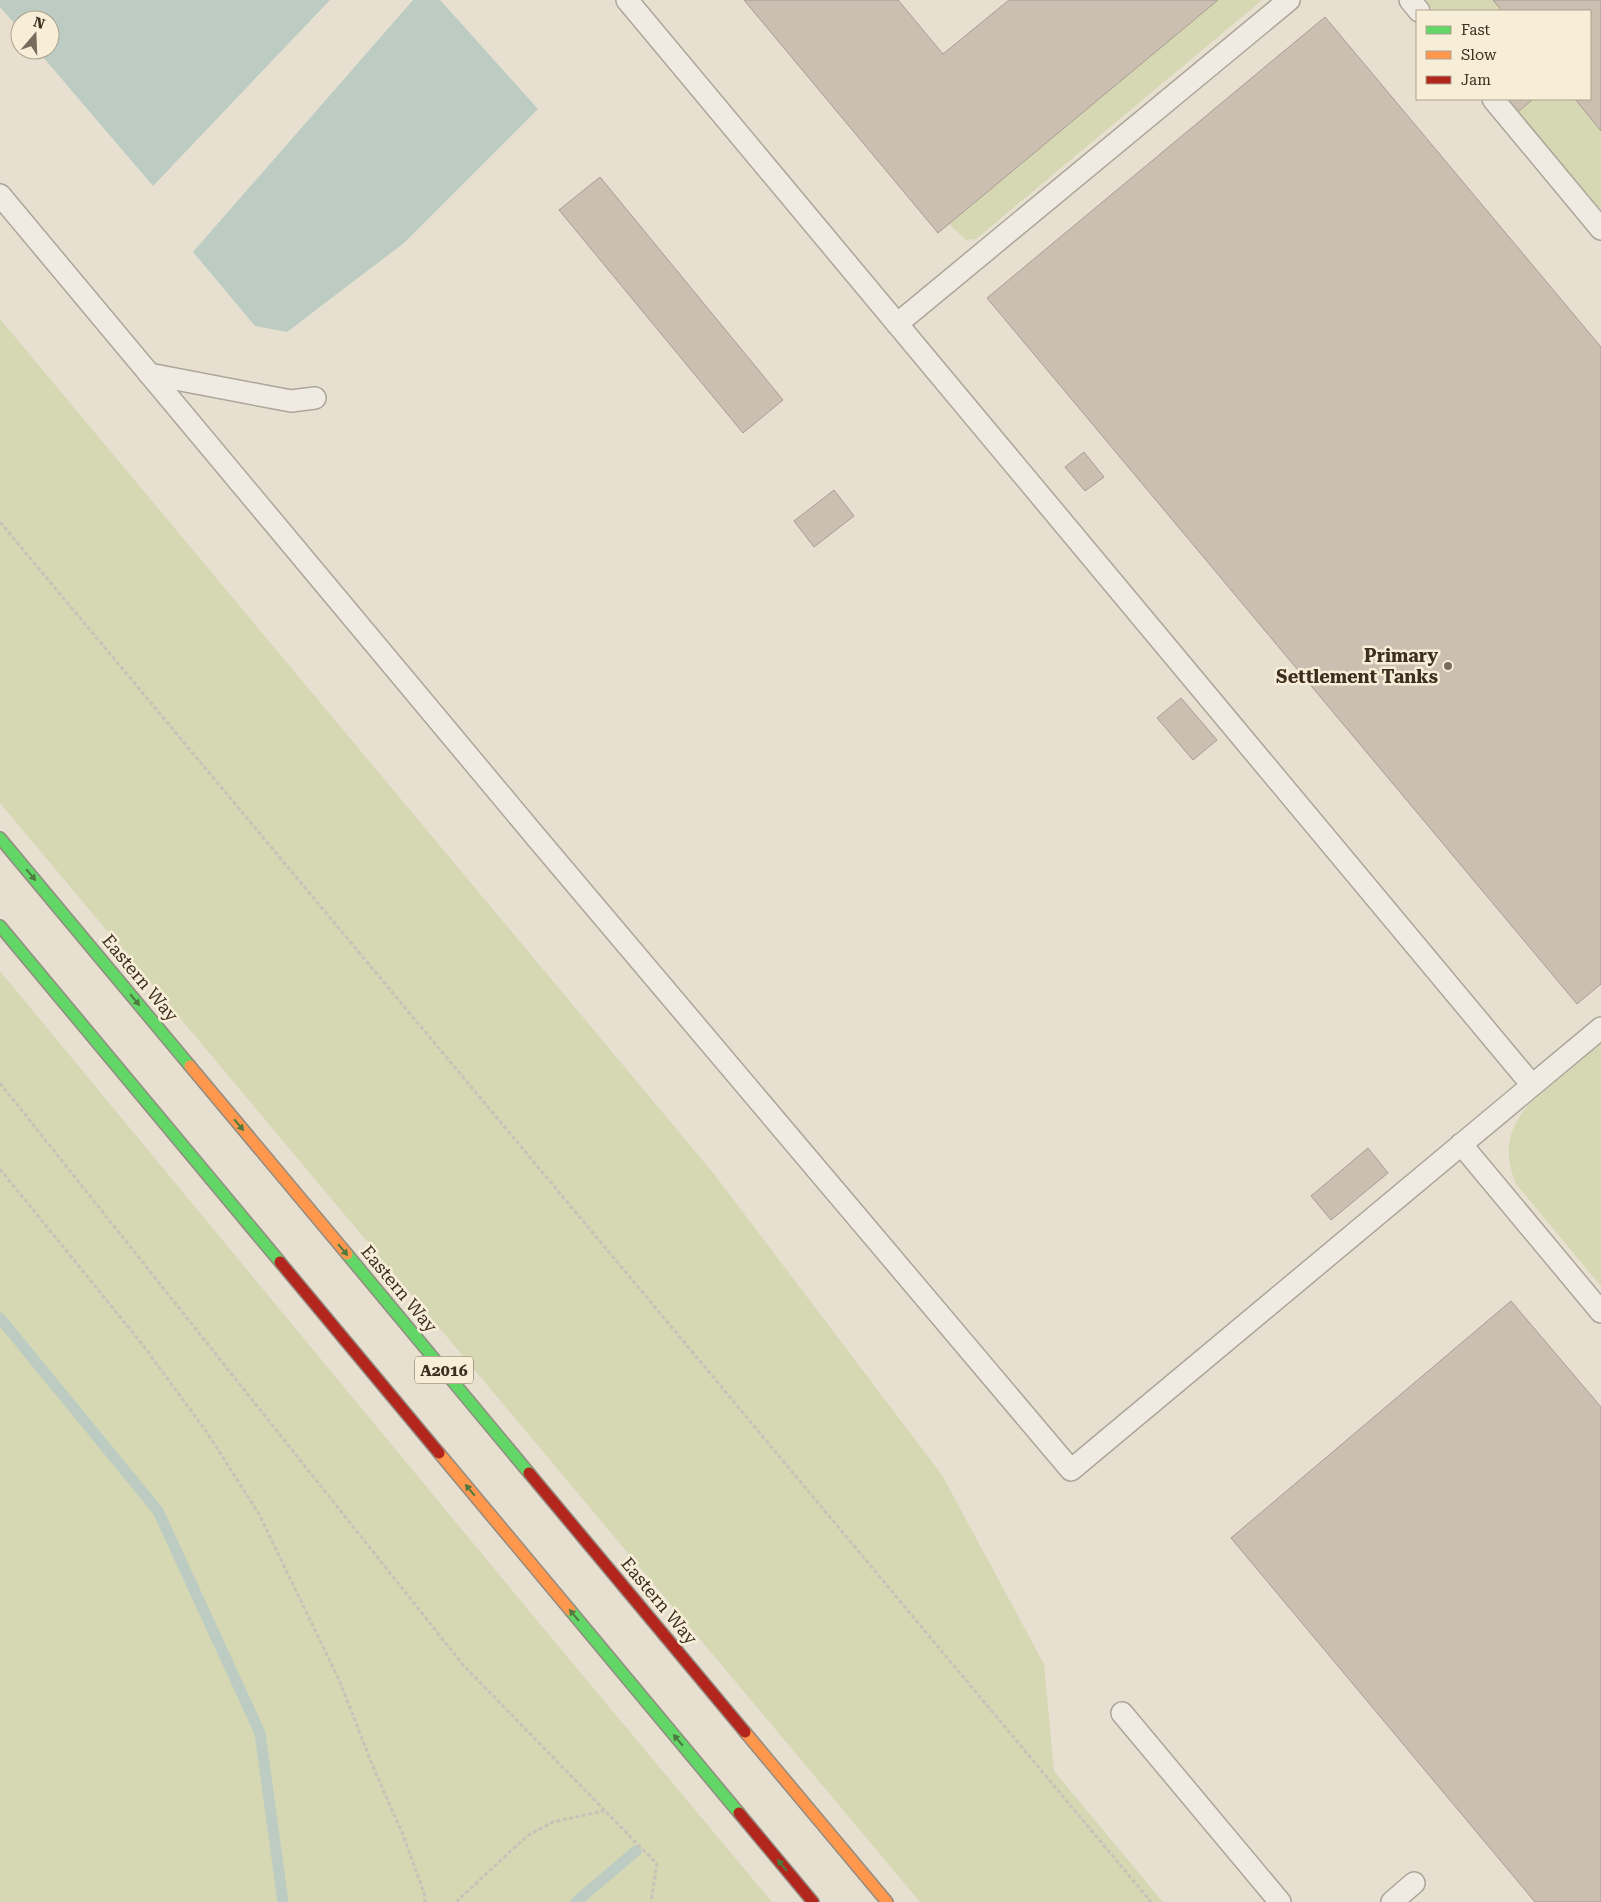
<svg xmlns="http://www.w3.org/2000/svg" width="1601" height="1902" viewBox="0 0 1601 1902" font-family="'Roboto Serif',serif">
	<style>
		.green { fill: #d6d7b3 }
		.water { fill: #bcccc2 }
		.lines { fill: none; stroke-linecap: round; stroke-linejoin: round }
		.stream { stroke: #bcccc2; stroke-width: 11 }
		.building { fill: #cbbfb2; stroke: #a89c90 }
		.lane-casing { stroke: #ada599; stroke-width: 24 }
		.fast-casing { stroke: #928b80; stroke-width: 14 }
		.slow-casing { stroke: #928b80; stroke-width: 14 }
		.jam-casing { stroke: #928b80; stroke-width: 14 }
		.path { stroke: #c8c2b9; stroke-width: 3; stroke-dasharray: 4 2.5; stroke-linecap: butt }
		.lane { stroke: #efebe3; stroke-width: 21 }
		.fast { stroke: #63d668; stroke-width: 11 }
		.slow { stroke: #ff974d; stroke-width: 11 }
		.jam { stroke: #b3261e; stroke-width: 11 }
		.oneway { fill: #4e7a40 }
		.poi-dot { fill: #786c5e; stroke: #f7eed8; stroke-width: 2 }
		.labels { text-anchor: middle; stroke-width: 5; stroke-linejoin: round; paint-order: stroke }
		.shield { fill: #f7eed8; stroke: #756857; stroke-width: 1 }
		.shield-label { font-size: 16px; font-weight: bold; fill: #3d2e20 }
		.poi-label { font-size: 18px; font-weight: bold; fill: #3d2e20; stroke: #f7eed8; text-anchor: end }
		.street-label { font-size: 18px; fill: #3d2e20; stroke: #f7eed8 }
	</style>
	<rect width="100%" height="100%" fill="#e7e0d1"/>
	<!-- green -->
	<path class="green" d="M1218,0H1262L976,239L966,240L949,224Z
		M1424,0H1601V212L1507,99H1590V11H1434Z
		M0,319L714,1174L942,1475L1044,1664L1054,1771L1163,1902H920L0,803Z
		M0,971L540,1624L772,1902H0Z
		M1601,1044V1286L1516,1184C1503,1151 1507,1130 1530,1103Z"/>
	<!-- water -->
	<path class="water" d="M0,0H330L153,186L37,50H50V20H20V30L0,7Z
		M413,0H440L538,109L404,243L287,332L255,326L193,252Z"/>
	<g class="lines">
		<!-- stream -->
		<path class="stream" d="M0,1318L158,1511L260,1733L283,1902
			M576,1902L636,1851"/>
	</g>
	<!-- building -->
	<path class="building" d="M744,0H898L943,54L1009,0H1218L938,233Z
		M1493,0H1601V131L1575,99H1590V11H1502Z
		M1325,17L1601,347V984L1577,1004L987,298Z
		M1507,99H1533L1518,112Z
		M600,177L783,400L743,433L559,210Z
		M1084,452L1104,477L1085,491L1065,467Z
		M834,490L854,516L814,547L794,521Z
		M1181,698L1217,740L1193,760L1157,718Z
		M1368,1148L1388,1173L1331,1220L1311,1196Z
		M1511,1301L1601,1407V1902H1535L1231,1538Z"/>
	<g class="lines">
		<!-- lane casing -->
		<g class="lane-casing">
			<path id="lane" d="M627,0L1532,1085
				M1410,0L1419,11
				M1493,99L1601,229
				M0,195L536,837L1071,1470L1601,1028
				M897,324L1289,0
				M149,374L291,401L315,398
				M1461,1144L1601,1312
				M1122,1713L1280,1902
				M1392,1902L1414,1883"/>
		</g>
		<!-- fast casing -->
		<g class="fast-casing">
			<path id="fast" d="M0,838L190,1066
				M0,926L280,1262
				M347,1254L529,1473
				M570,1610L739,1813"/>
		</g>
		<!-- slow casing -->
		<g class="slow-casing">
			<path id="slow" d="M190,1066L347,1254
				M439,1453L570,1610
				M745,1732L887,1902"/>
		</g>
		<!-- jam casing -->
		<g class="jam-casing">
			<path id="jam" d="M280,1262L439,1453
				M529,1473L745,1732
				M739,1813L813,1902"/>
		</g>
		<!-- path -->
		<path class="path" d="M0,522L1151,1902
			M0,1083L464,1666L657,1864L651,1902
			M0,1169L142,1344L206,1431L259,1514L340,1682L372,1764L403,1835L424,1893L425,1902
			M456,1902L527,1836L553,1822L604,1811"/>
		<!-- lane -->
		<use href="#lane" class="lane"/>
		<!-- fast -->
		<use href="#fast" class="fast"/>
		<!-- slow -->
		<use href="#slow" class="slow"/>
		<!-- jam -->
		<use href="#jam" class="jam"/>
	</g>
	<!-- one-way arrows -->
	<defs><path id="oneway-solid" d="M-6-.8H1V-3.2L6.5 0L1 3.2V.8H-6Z" transform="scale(1.25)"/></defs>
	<g class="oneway">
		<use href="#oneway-solid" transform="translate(31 875) rotate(50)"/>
		<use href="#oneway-solid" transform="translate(135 1000) rotate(50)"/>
		<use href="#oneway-solid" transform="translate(239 1125) rotate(50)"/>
		<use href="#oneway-solid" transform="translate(343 1250) rotate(50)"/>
		<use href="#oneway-solid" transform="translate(470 1490) rotate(-130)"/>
		<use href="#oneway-solid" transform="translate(574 1615) rotate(-130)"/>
		<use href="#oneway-solid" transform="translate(678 1740) rotate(-130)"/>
		<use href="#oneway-solid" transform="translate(782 1865) rotate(-130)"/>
	</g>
	<!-- markers -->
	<circle class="poi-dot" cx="1448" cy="666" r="5"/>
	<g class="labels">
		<!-- shield labels -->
		<rect class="shield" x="415" y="1356.5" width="58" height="27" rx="4"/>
		<g class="shield-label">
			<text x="444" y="1376">A2016</text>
		</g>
		<!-- poi labels -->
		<g class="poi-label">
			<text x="1438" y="662">Primary<tspan x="1438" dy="21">Settlement Tanks</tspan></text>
		</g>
		<!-- street labels -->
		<g class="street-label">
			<text transform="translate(140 978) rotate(50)" y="6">Eastern Way</text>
			<text transform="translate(399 1289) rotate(50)" y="6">Eastern Way</text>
			<text transform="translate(659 1601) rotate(50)" y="6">Eastern Way</text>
		</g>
	</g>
	<!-- legend -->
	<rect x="1416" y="10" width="175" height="90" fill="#f7eed8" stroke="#ada18e"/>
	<rect x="1426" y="26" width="25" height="8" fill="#63d668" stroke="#ada18e"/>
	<text x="1461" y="35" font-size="15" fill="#3d2e20">Fast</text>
	<rect x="1426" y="51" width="25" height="8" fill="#ff974d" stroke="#ada18e"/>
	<text x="1461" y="60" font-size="15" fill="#3d2e20">Slow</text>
	<rect x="1426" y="76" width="25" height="8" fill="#b3261e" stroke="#ada18e"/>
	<text x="1461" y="85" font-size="15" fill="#3d2e20">Jam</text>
	<!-- north arrow -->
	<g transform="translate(35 35) rotate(19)"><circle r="24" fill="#f7eed8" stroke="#ada18e"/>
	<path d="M0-4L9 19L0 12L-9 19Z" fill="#786c5e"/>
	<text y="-8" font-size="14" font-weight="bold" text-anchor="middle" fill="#3d2e20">N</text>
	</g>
</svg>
